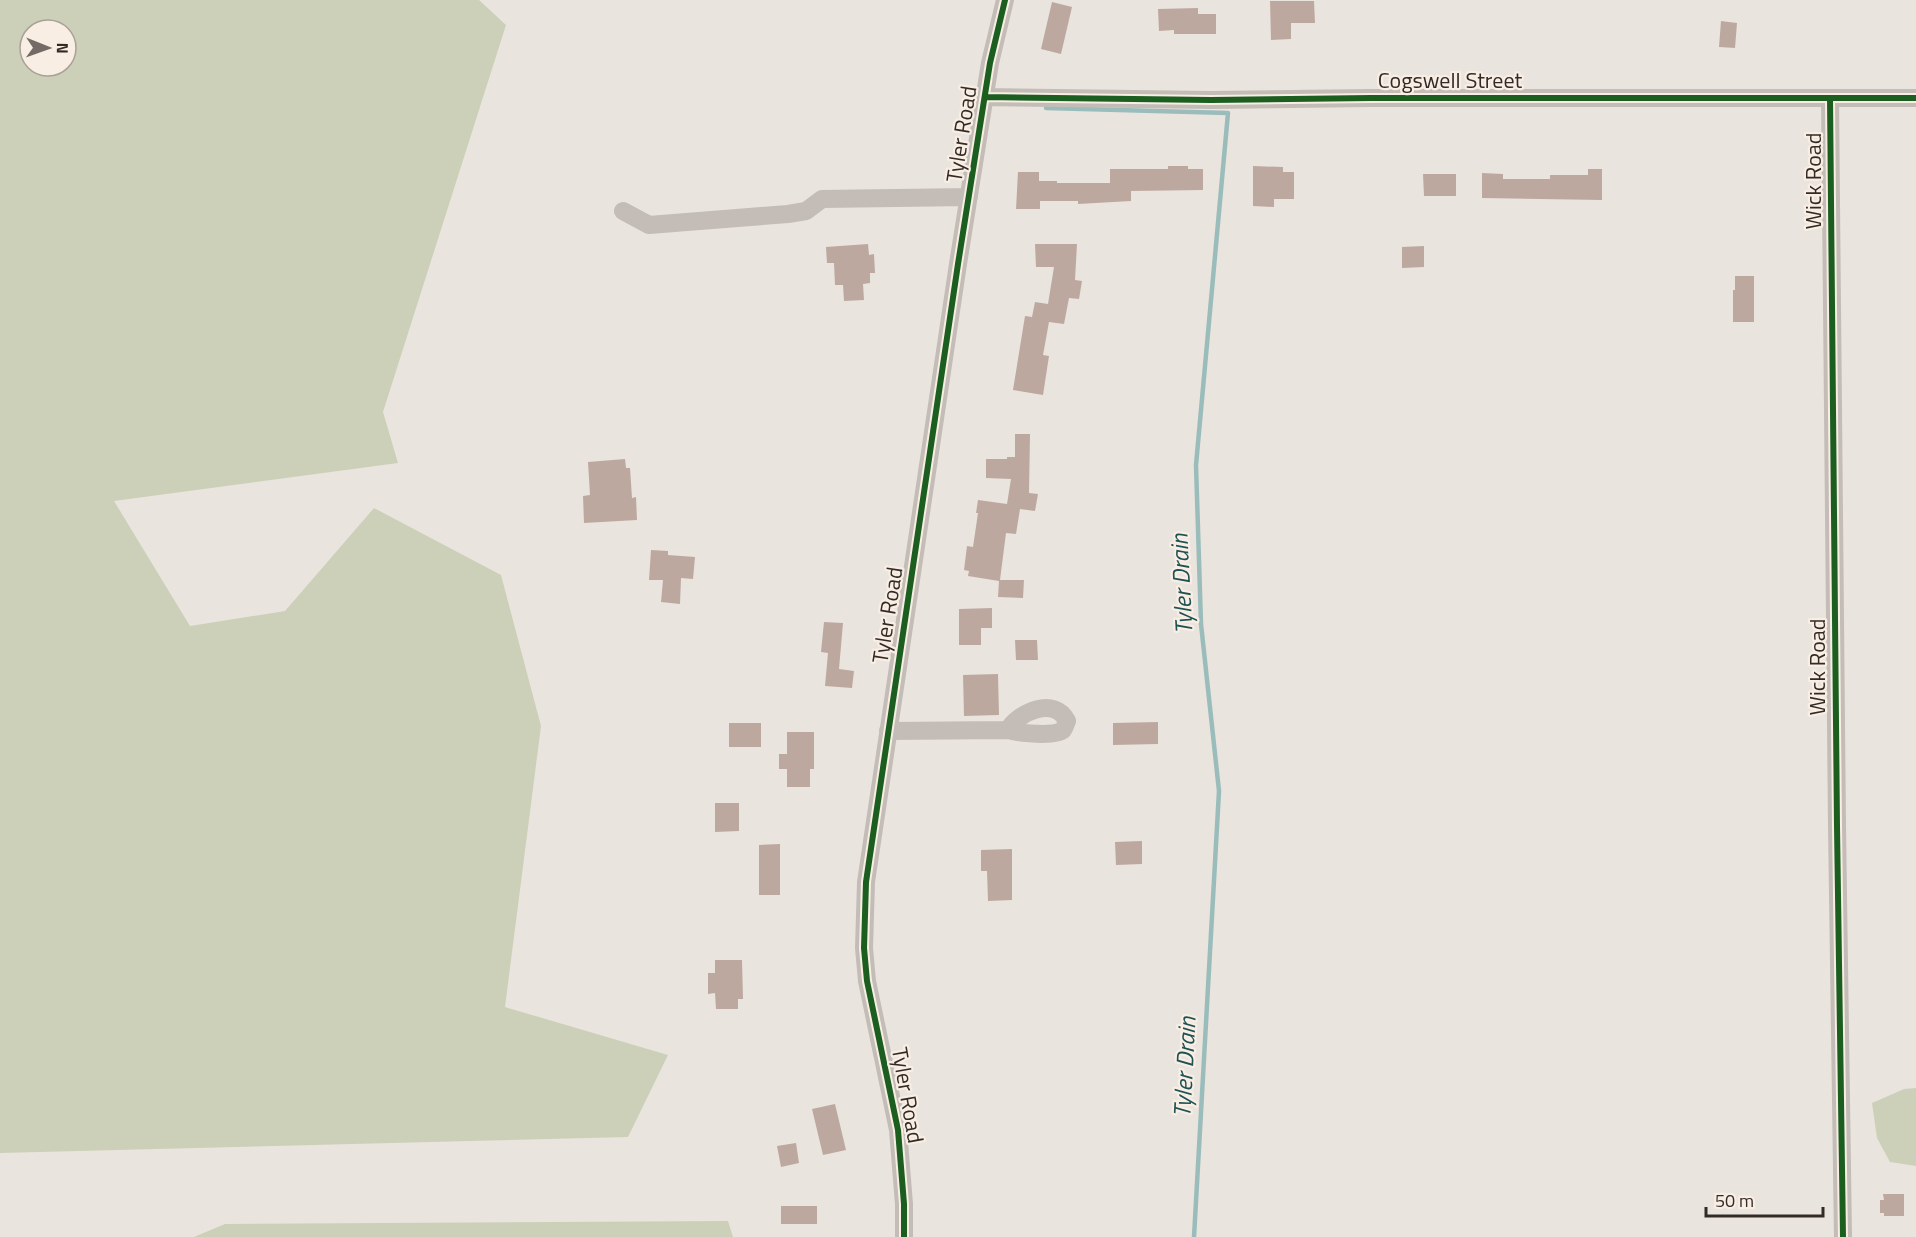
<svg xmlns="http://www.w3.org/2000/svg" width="1916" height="1237" viewBox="0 0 1916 1237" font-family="'Titillium Web',sans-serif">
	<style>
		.green { fill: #ccd0b8; fill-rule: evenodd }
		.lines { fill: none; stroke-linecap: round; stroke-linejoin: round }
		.stream { stroke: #9abdbb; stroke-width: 4.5 }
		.building { fill: #bda8a0 }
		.minor { stroke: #c3bcb7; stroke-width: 18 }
		.cycleway-casing { stroke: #f8eee4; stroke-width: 10 }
		.cycleway { stroke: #1b5e20; stroke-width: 6 }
		.labels { text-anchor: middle; stroke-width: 4.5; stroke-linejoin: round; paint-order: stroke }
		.street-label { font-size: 22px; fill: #332a26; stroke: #f8eee4 }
		.water-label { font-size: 24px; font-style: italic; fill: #1d5154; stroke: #f8eee4 }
	</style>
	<rect width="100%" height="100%" fill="#eae4de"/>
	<!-- green -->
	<path class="green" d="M0,0H479L506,25L383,412L398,463L114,501L190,626L285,611L374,508L501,575L541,726L505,1007L668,1055L628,1137L0,1153ZM30,30H66V66H30Z
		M1916,1088V1166L1890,1162L1877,1138L1872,1103L1904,1089Z
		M728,1221L733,1237H194L225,1224Z"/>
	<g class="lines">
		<!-- stream -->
		<path class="stream" d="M1046,108L1228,113L1196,465L1201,624L1219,791L1194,1237"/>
	</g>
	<!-- building -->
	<path class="building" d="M1270,1H1314L1315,23H1291V39L1271,40Z
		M1052,2L1072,7L1061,54L1041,49Z
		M1198,8V14H1216V34H1174V30L1159,31L1158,9Z
		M1721,21L1737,23L1735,48L1719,47Z
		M1168,166H1188V169H1203V190L1131,191V201L1078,204V201H1040V209H1016L1018,172H1039V181H1057V183H1110V169H1168Z
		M1253,166L1283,167V172H1294V199H1274V207L1253,206Z
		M1588,169H1602V200L1482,198V173L1503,174V179H1550V175H1588Z
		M1423,174H1456V196H1424Z
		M868,244L869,255L874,254L875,273H870V283L863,284L864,300L844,301L843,285H835L834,263H827L826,247Z
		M1035,244H1077L1075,280L1082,281L1079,299L1069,298L1064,324L1049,322L1043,355L1049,356L1043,395L1013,390L1025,316L1032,317L1035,302L1048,304L1054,267H1036Z
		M1424,246V267L1402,268V247Z
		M1735,276H1754V322H1733V290H1735Z
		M1015,434H1030L1029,493L1038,494L1035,511L1020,509L1016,534L1006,533L1000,580H1024L1023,598L998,597L999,581L968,576L969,571L964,570L967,546L973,547L978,513H976L978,500L1007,504L1011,479L986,478V459H1007V457H1015Z
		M625,459L626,468H630L632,498L636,497L637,520L584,523L583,496L590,495L588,462Z
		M651,550L668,551V555L695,557L693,579L681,578L680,604L661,602L663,580H649Z
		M992,608V628H981V645H959V609Z
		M824,622L843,623L839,669L854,671L852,688L825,686L828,653L821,652Z
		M1015,640H1037L1038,660H1016Z
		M998,674L999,715L964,716L963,675Z
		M1158,722V744L1113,745V723Z
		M729,723H761V747H729Z
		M787,732H814V769H810V787H787V769H779V754H787Z
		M715,803H739V831L715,832Z
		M1142,841V864L1116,865L1115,842Z
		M780,844V895H759V845Z
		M1012,849V900L988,901L987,871H981V850Z
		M715,960H742L743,999H738V1009H716L715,993L708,994V973H715Z
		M835,1104L846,1150L823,1155L812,1109Z
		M796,1143L799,1163L781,1167L777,1146Z
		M1883,1194H1904V1216H1884V1213H1880V1200H1884Z
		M781,1206H817V1224H781Z"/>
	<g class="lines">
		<!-- minor -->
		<path class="minor" d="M985,97L1211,100L1371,98H1916
			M1830,98L1837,826L1843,1237
			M623,211L649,225L788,214L806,211L822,199L969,197
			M888,731L1008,730C1018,712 1055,696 1067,721C1066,724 1065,727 1063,730C1055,737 1018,733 1008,730
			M904,1237V1204L898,1130L867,981L864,948L866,882L958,264L990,63L1005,0"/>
		<!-- cycleway casing -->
		<g class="cycleway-casing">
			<path id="cycleway" d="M985,97L1211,100L1371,98H1916
				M1830,98L1837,826L1843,1237
				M904,1237V1204L898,1130L867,981L864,948L866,882L958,264L990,63L1005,0"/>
		</g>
		<!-- cycleway -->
		<use href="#cycleway" class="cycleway"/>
	</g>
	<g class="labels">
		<!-- street labels -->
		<g class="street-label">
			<text x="1450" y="88">Cogswell Street</text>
			<text transform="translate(961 134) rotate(-81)" y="8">Tyler Road</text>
			<text transform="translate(1813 181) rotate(-90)" y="8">Wick Road</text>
			<text transform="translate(887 615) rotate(-81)" y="8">Tyler Road</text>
			<text transform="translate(1817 667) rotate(-90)" y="8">Wick Road</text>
			<text transform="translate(908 1095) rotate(80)" y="8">Tyler Road</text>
		</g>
		<!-- water labels -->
		<g class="water-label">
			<text transform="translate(1182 584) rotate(-93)" y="8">Tyler Drain</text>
			<text transform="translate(1185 1067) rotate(-87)" y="8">Tyler Drain</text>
		</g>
	</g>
	<!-- north arrow -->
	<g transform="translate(48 48) rotate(91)"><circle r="28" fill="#f8eee4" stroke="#a9a098" stroke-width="1.5"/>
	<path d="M0-4.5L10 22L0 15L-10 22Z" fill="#736b66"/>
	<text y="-9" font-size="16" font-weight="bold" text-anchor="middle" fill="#332a26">N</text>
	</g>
	<!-- scale -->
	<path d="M1706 1207v9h117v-9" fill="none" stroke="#332a26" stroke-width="3"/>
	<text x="1715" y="1207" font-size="18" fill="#332a26" stroke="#f8eee4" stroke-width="4.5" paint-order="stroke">50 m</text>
</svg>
